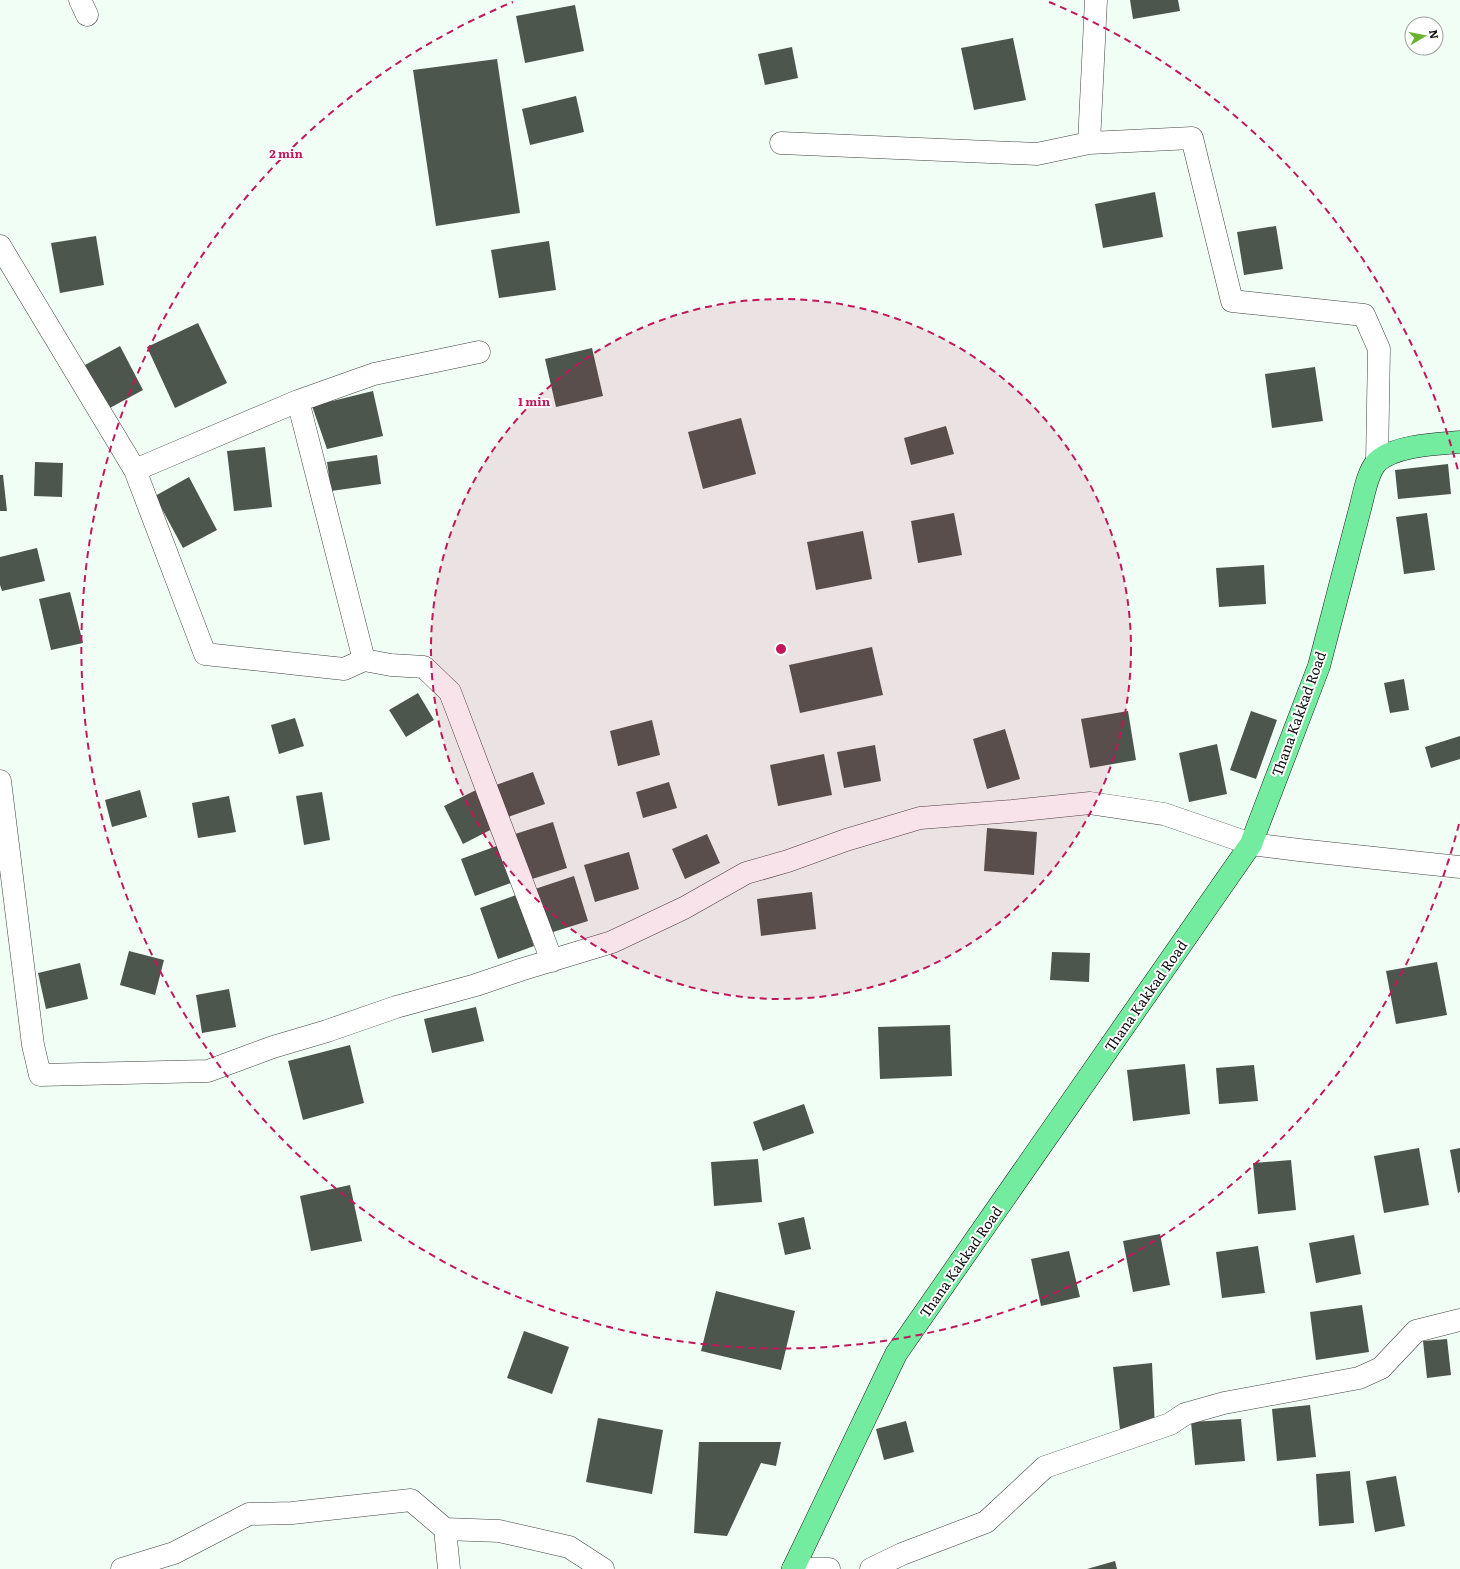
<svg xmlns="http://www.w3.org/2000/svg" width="1460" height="1569" viewBox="0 0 1460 1569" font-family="Literata,serif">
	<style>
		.building { fill: #4c564c }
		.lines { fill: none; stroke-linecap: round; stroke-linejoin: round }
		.minor-casing { stroke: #414141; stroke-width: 23 }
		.major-casing { stroke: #1f1f1f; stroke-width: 23 }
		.minor { stroke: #fff; stroke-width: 22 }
		.major { stroke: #73ec9f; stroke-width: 22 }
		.ring { fill: none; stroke: #c2185b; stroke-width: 2; stroke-dasharray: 7 5 }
		.labels { text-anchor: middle; stroke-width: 4; stroke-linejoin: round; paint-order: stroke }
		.street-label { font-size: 14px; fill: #0e0e0e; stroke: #fff }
		.centre { fill: #c2185b; stroke: #fff; stroke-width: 2 }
		.ring-label { font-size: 12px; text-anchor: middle; font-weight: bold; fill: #c2185b; stroke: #fff; stroke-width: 4; stroke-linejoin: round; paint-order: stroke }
	</style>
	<rect width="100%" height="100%" fill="#f1fef6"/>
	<!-- building -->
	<path class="building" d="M1130,0H1178L1180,11L1133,19Z
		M575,5L584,51L525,63L516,16Z
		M1013,38L1026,100L974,110L961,48Z
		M792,47L798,78L765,85L758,54Z
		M497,59L520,213L436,226L413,70Z
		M576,96L584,132L530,145L522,109Z
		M1155,192L1163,237L1103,248L1095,204Z
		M1276,226L1283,269L1244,275L1237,232Z
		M96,236L104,285L60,293L51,243Z
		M549,241L556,290L499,298L491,250Z
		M198,323L227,383L175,408L147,347Z
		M120,346L143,390L108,409L85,365Z
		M592,348L603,396L556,407L545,359Z
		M1315,367L1323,421L1272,428L1265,374Z
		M373,391L383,436L327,449L312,406Z
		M741,418L756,474L703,489L688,432Z
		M946,426L954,454L911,465L904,438Z
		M265,447L272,507L234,511L227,451Z
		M377,455L381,484L331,491L327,462Z
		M35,462L63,463L62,497L34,496Z
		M1448,464L1451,494L1398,499L1395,470Z
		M0,475H3L7,511H0Z
		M189,477L217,530L183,548L155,496Z
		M954,513L962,555L918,563L911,521Z
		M1427,513L1435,570L1404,574L1396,517Z
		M863,531L872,579L816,590L807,542Z
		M37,548L45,581L2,591L0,585V557Z
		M1264,565L1266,604L1219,607L1216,568Z
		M70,592L83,643L51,650L39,599Z
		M872,647L883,695L800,713L789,665Z
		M1404,679L1409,710L1390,713L1384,683Z
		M418,693L434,720L406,737L389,710Z
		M1128,711L1136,760L1090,768L1081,719Z
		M1251,711L1277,720L1256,779L1230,770Z
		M295,718L304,746L279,754L271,725Z
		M652,720L660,755L618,766L610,731Z
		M1005,729L1020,779L987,789L973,739Z
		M1460,736V759L1431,768L1425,747Z
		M1217,744L1227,794L1189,802L1179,753Z
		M875,745L881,781L844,788L837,752Z
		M824,754L832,795L778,806L770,765Z
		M533,772L545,804L508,817L496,785Z
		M669,782L677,808L643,818L636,792Z
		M478,789L496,827L463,844L444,806Z
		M140,790L147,817L112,827L105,800Z
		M322,792L330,840L304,845L296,796Z
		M229,796L236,832L198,838L192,803Z
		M553,822L567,868L529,880L515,834Z
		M987,828L1037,832L1034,875L984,871Z
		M707,834L720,863L685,879L672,849Z
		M502,844L516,881L475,896L461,859Z
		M629,852L639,889L595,902L584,865Z
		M574,876L588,921L550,933L535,889Z
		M812,892L816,929L761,936L757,899Z
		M516,895L534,946L498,959L480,908Z
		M129,951L164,960L155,995L120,985Z
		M1052,952L1090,953L1089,982L1050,980Z
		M1437,962L1447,1015L1396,1024L1386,971Z
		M80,963L88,999L46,1009L38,973Z
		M229,989L236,1027L202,1033L196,995Z
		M476,1007L484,1041L432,1053L424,1019Z
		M950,1025L952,1076L880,1079L878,1027Z
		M350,1045L364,1103L303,1120L288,1061Z
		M1185,1064L1190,1114L1133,1121L1127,1070Z
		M1254,1065L1258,1101L1219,1104L1216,1068Z
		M804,1104L814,1133L763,1151L753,1122Z
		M1419,1148L1429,1205L1384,1213L1374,1156Z
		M1460,1148V1192L1458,1193L1450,1150Z
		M758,1159L762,1202L714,1206L711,1162Z
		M1291,1160L1296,1210L1258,1214L1253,1163Z
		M350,1185L362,1241L311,1251L300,1196Z
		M804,1217L811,1249L785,1255L778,1223Z
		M1160,1234L1170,1285L1133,1292L1123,1241Z
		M1354,1235L1361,1274L1316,1283L1309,1243Z
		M1258,1246L1265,1293L1222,1298L1216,1252Z
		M1069,1251L1080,1297L1041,1306L1031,1259Z
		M716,1291L795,1311L781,1370L701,1351Z
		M1362,1305L1369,1352L1316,1360L1310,1312Z
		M524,1331L569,1347L552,1394L507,1378Z
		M1447,1339L1451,1375L1427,1378L1423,1341Z
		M1152,1363L1155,1428L1120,1430L1113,1367Z
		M1310,1405L1316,1457L1277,1461L1272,1409Z
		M598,1418L663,1430L652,1494L586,1482Z
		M1241,1419L1245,1461L1195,1465L1191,1422Z
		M906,1421L914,1452L884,1460L876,1429Z
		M699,1442H781L776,1466L761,1463L727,1536L694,1533Z
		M1350,1471L1354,1523L1319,1526L1316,1474Z
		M1396,1476L1405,1526L1375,1532L1366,1481Z
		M1115,1561L1117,1569H1087Z"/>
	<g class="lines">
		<!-- minor casing -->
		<g class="minor-casing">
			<path id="minor" d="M80,0L87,15
				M1096,0L1089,143L1192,138L1232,301L1364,315L1379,349L1377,462
				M781,143L1037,154L1089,143
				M0,246L135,470L298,401L364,660L391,665L424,667L450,692L552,961
				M298,401L374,374L479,352
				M135,470L205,654L344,669L364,660
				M0,781L33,1045L40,1075L208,1071L273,1047L327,1031L396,1007L476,985L520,970L612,942L684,908L746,873L788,861L846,840L920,818L1012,811L1090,803L1164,814L1251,844L1299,850L1460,867
				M445,1529L449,1569
				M122,1569L174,1553L249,1514L292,1513L411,1500L445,1529L499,1531L569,1547L603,1569
				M793,1569H829
				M871,1569L902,1554L986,1522L1045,1467L1170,1424L1185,1414L1224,1403L1359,1378L1381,1368L1416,1331L1460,1320"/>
		</g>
		<!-- major casing -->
		<g class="major-casing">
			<path id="major" d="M793,1569L896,1354L1251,844L1319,666L1361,505C1364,493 1368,471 1377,462C1395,445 1437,444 1460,442"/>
		</g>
		<!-- minor -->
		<use href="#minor" class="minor"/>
		<!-- major -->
		<use href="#major" class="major"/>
	</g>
	<!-- distance rings -->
	<circle cx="781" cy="649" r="350" fill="#c2185b" fill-opacity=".12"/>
	<g class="ring">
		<circle cx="781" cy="649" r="350"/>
		<path d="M1459 824A700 700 0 1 1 513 2M1049 2A700 700 0 0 1 1459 474"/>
	</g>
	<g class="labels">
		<!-- street labels -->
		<g class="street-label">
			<text transform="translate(1299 714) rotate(-70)" y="5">Thana Kakkad Road</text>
			<text transform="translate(1146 996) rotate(-55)" y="5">Thana Kakkad Road</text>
			<text transform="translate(961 1262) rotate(-55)" y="5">Thana Kakkad Road</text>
		</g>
	</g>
	<circle cx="781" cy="649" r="6" class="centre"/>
	<g class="ring-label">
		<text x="286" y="158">2 min</text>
		<text x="534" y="406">1 min</text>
	</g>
	<!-- north arrow -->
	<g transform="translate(1424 36) rotate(80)"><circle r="19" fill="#ffffff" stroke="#9f9f9f"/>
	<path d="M0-3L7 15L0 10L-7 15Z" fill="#6bb232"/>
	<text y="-6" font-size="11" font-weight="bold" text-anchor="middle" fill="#0e0e0e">N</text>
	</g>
</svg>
